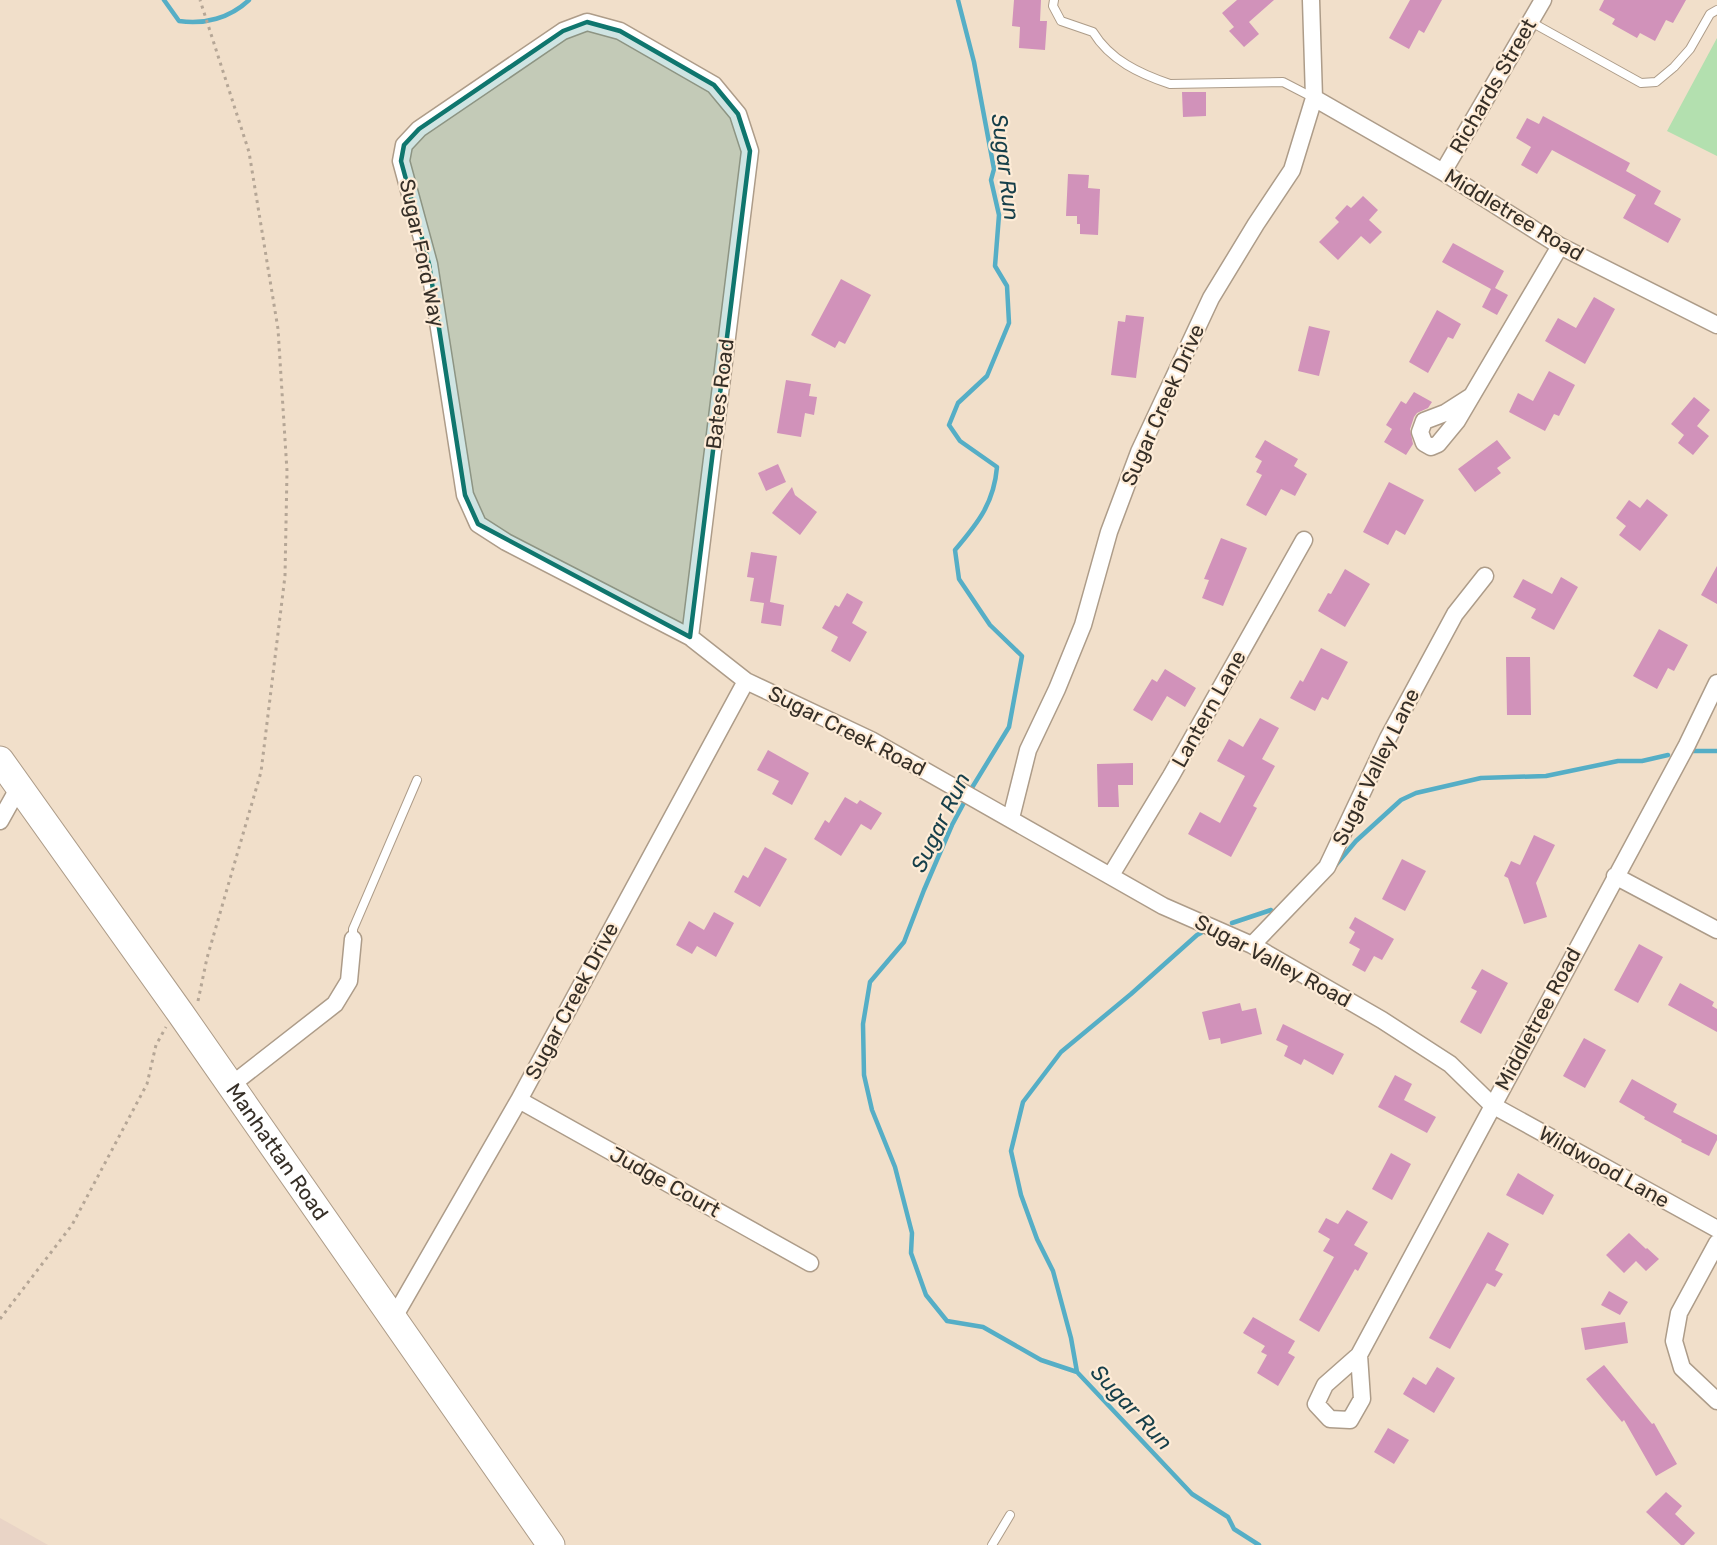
<svg xmlns="http://www.w3.org/2000/svg" width="1717" height="1545" viewBox="0 0 1717 1545" font-family="Rubik,sans-serif">
	<style>
		.industrial { fill: #e9d4c6 }
		.green { fill: #b3e0af }
		.lines { fill: none; stroke-linecap: round; stroke-linejoin: round }
		.stream { stroke: #55aec6; stroke-width: 4.5 }
		.building { fill: #d192ba }
		.lane-casing { stroke: #ad9c89; stroke-width: 10 }
		.street-casing { stroke: #ad9c89; stroke-width: 19 }
		.primary-casing { stroke: #ad9c89; stroke-width: 29 }
		.path { stroke: #b5a696; stroke-width: 3; stroke-dasharray: 3 4.5; stroke-linecap: butt }
		.lane { stroke: #fff; stroke-width: 8 }
		.street { stroke: #fff; stroke-width: 16 }
		.primary { stroke: #fff; stroke-width: 27 }
		.marked { fill: #0f766e; fill-opacity: 0.2; stroke: #0f766e; stroke-width: 4.5; stroke-linejoin: round }
		.labels { text-anchor: middle; stroke-width: 4.5; stroke-linejoin: round; paint-order: stroke }
		.street-label { font-size: 21px; fill: #362f27; stroke: #feecd7 }
		.water-label { font-size: 22px; font-style: italic; fill: #163f4a; stroke: #feecd7 }
	</style>
	<rect width="100%" height="100%" fill="#f1dfca"/>
	<!-- industrial -->
	<path class="industrial" d="M0,1518L48,1545H0Z"/>
	<!-- green -->
	<path class="green" d="M1717,38V156L1667,131Z"/>
	<g class="lines">
		<!-- stream -->
		<path class="stream" d="M164,0L179,21C204,25 230,18 249,0
			M958,0L974,62L994,169L991,180L999,215L995,266L1007,286L1009,323L987,376L958,403L949,425L960,441L997,467C994,503 978,523 955,550L959,579L990,625L1022,656L1009,727L970,791
			M1687,751H1717
			M966,799L952,825L924,890L904,942L870,982L863,1024L864,1075L872,1110L895,1167L912,1233L911,1253L926,1295L947,1321L983,1327L1041,1360L1077,1372L1192,1494L1228,1517L1234,1529L1259,1545
			M1335,866L1356,841L1401,800L1416,793L1481,778L1546,776L1618,761H1642L1668,755
			M1232,923L1271,910
			M1077,1372L1071,1338L1053,1271L1037,1239L1021,1195L1011,1151L1023,1102L1061,1052L1131,994L1197,935L1201,933"/>
	</g>
	<!-- building -->
	<path class="building" d="M1014,0H1041L1040,21H1047L1045,50L1019,48L1020,27L1012,26Z
		M1237,0H1274L1249,22L1259,34L1244,47L1229,31L1234,27L1222,13Z
		M1410,0H1442L1424,33L1419,30L1409,49L1389,38Z
		M1604,0H1686L1673,23L1666,20L1655,41L1640,33L1637,38L1612,24L1615,19L1599,10Z
		M1182,92H1206V116L1183,117Z
		M1543,116L1630,163L1626,171L1661,191L1654,204L1681,219L1668,243L1623,218L1636,195L1552,150L1537,174L1521,165L1531,147L1516,138L1527,118L1539,124Z
		M1068,174L1089,175L1088,188L1100,189L1098,235L1080,234V224H1077V216H1066Z
		M1363,196L1378,210L1369,220L1382,232L1370,244L1361,236L1338,260L1319,242L1339,222L1335,218L1347,205L1351,208Z
		M1453,243L1504,271L1495,288L1508,295L1497,315L1482,307L1491,289L1442,262Z
		M841,279L871,295L845,344L839,341L835,348L811,335Z
		M1594,297L1615,309L1585,364L1545,341L1558,318L1576,328Z
		M1437,310L1461,324L1453,339L1448,337L1428,373L1409,362Z
		M1126,315L1144,317L1136,378L1111,375L1118,321L1125,322Z
		M1309,326L1330,331L1319,376L1298,371Z
		M1549,371L1575,385L1559,416L1554,414L1545,431L1509,412L1518,393L1533,401Z
		M786,380L811,384L809,396L817,397L814,415L805,413L801,437L777,433Z
		M1414,392L1432,402L1428,408L1417,413L1414,417L1410,429L1413,444L1406,455L1384,442L1392,429L1386,425L1401,401L1406,404Z
		M1694,397L1710,410L1697,426L1709,436L1693,455L1678,443L1684,435L1671,424Z
		M1265,440L1298,459L1294,466L1307,474L1295,496L1281,489L1266,516L1246,505L1262,475L1256,472L1262,461L1255,457Z
		M1497,440L1511,458L1497,468L1501,473L1475,492L1458,469Z
		M778,464L786,482L766,491L758,473Z
		M1389,482L1424,500L1405,535L1396,530L1388,545L1363,532Z
		M792,487L795,495L817,512L800,535L772,513Z
		M1647,499L1668,515L1640,551L1619,535L1626,526L1616,518L1629,500L1640,508Z
		M1221,538L1247,548L1223,606L1202,598L1209,580L1204,579Z
		M751,552L777,556L770,602L784,605L781,626L761,623L764,603L750,601L754,578L747,577Z
		M1717,566V604L1701,595Z
		M1345,569L1370,584L1345,627L1318,611L1328,593L1331,594Z
		M1561,577L1578,587L1554,630L1531,618L1536,609L1513,597L1523,579L1552,594Z
		M847,593L863,602L852,623L867,632L850,662L831,651L838,637L822,628L835,605L839,607Z
		M1659,629L1688,645L1674,671L1668,668L1657,689L1633,676Z
		M1321,648L1348,662L1328,700L1322,697L1315,711L1290,698L1300,680L1303,682Z
		M1506,657H1530L1531,715H1507Z
		M1165,669L1196,688L1185,707L1167,696L1152,721L1133,710L1152,679L1157,682Z
		M1260,718L1279,728L1262,759L1275,766L1253,806L1257,808L1231,857L1188,834L1200,812L1220,823L1245,776L1217,761L1229,739L1243,747Z
		M768,750L809,773L792,805L772,794L779,781L757,770Z
		M1133,763V785H1118L1119,807H1098L1097,764Z
		M845,797L857,804L860,800L882,813L871,830L861,824L841,856L814,839L825,820L829,823Z
		M1534,835L1555,845L1536,883L1547,917L1524,924L1508,878L1504,876L1511,861L1520,865Z
		M765,847L787,859L760,907L734,892L743,875L748,878Z
		M1402,859L1426,871L1405,911L1382,899Z
		M714,912L734,923L716,957L697,946L692,954L676,945L689,921L704,930Z
		M1355,917L1394,939L1382,960L1374,956L1365,972L1352,965L1360,949L1349,943L1355,932L1349,928Z
		M1639,944L1663,957L1638,1003L1614,990Z
		M1482,969L1508,983L1481,1034L1460,1022L1477,991L1471,988Z
		M1680,983L1714,1002L1712,1006L1717,1009V1032L1668,1005Z
		M1240,1003L1242,1011L1256,1008L1262,1034L1221,1044L1220,1038L1209,1040L1202,1012Z
		M1283,1024L1344,1054L1333,1075L1304,1059L1301,1065L1284,1056L1288,1046L1276,1040Z
		M1584,1038L1606,1050L1585,1088L1563,1076Z
		M1395,1075L1412,1084L1404,1100L1436,1117L1427,1133L1378,1107Z
		M1632,1079L1677,1104L1673,1112L1717,1135V1140L1709,1156L1681,1142L1682,1140L1644,1119L1645,1117L1619,1102Z
		M1391,1153L1411,1164L1392,1200L1372,1189Z
		M1518,1173L1554,1195L1543,1215L1506,1195Z
		M1347,1210L1368,1222L1354,1245L1368,1253L1358,1271L1355,1269L1319,1332L1299,1320L1334,1257L1323,1251L1330,1239L1318,1232L1326,1218L1338,1224Z
		M1488,1232L1509,1244L1495,1270L1503,1274L1495,1287L1487,1283L1450,1349L1429,1338Z
		M1629,1233L1646,1249L1647,1248L1659,1259L1646,1271L1636,1261L1624,1273L1606,1255Z
		M1609,1291L1628,1302L1620,1315L1601,1305Z
		M1253,1317L1295,1341L1288,1353L1295,1357L1278,1386L1257,1373L1267,1355L1261,1352L1265,1346L1243,1333Z
		M1625,1322L1628,1343L1585,1350L1581,1328Z
		M1604,1365L1652,1424L1654,1423L1677,1464L1656,1476L1624,1420L1622,1422L1586,1379Z
		M1437,1367L1455,1378L1434,1413L1403,1394L1413,1377L1426,1385Z
		M1388,1428L1409,1440L1394,1464L1374,1452Z
		M1666,1492L1682,1506L1675,1514L1695,1533L1684,1545H1681L1646,1512Z"/>
	<g class="lines">
		<!-- lane casing -->
		<g class="lane-casing">
			<path id="lane" d="M1054,0L1053,6L1061,21L1093,32C1110,60 1140,74 1170,84L1283,82L1314,98
				M1531,22L1641,83L1656,82L1674,67L1690,49L1710,14L1717,10
				M353,939V929L417,780
				M992,1545L1010,1515"/>
		</g>
		<!-- street casing -->
		<g class="street-casing">
			<path id="street" d="M1314,98L1443,172L1560,246L1717,325
				M1443,172L1543,0
				M1470,397L1445,413L1424,421L1420,432L1424,443L1431,447L1438,444L1457,421L1560,246
				M690,637L750,151L738,114L714,85L620,31L587,22L563,31L419,129L404,145L401,161L429,264L465,495L478,524L506,542L690,637L746,681L871,740L1163,906L1252,945L1382,1020L1450,1064L1492,1105L1717,1229
				M1011,818L1028,750L1057,689L1083,625L1109,532L1139,452L1211,298L1256,224L1292,170L1314,98L1311,0
				M0,821L19,787
				M1111,875L1171,776L1304,540
				M1615,876L1717,930
				M1252,945L1327,867L1388,738L1455,614L1485,576
				M230,1086L335,1004L349,981L353,939
				M519,1100L810,1263
				M1717,1243L1679,1313L1674,1341L1682,1368L1717,1401
				M393,1319L519,1100L746,681
				M1359,1355L1362,1399L1350,1420L1330,1419L1316,1404L1325,1385L1359,1355L1687,745L1717,683"/>
		</g>
		<!-- primary casing -->
		<g class="primary-casing">
			<g id="primary">
				<path id="s1" d="M0,760L181,1014L551,1545"/>
			</g>
		</g>
		<!-- path -->
		<path class="path" d="M198,1001L207,958L261,772L285,576L287,471L278,329L249,152L200,0
			M0,1319L72,1225L147,1084L156,1045L166,1027"/>
		<!-- lane -->
		<use href="#lane" class="lane"/>
		<!-- street -->
		<use href="#street" class="street"/>
		<!-- primary -->
		<use href="#primary" class="primary"/>
	</g>
	<!-- marked area -->
	<path class="marked" d="M587,22L620,31L714,85L738,114L750,151L690,637L478,524L465,495L429,264L401,161L404,145L419,129L563,31Z"/>
	<g class="labels">
		<!-- street labels -->
		<g class="street-label">
			<text transform="translate(1493 86) rotate(-60)" y="7">Richards Street</text>
			<text transform="translate(1514 215) rotate(31)" y="7">Middletree Road</text>
			<text transform="translate(422 253) rotate(78)" y="7">Sugar Ford Way</text>
			<text transform="translate(720 394) rotate(-83)" y="7">Bates Road</text>
			<text transform="translate(1163 405) rotate(-66)" y="7">Sugar Creek Drive</text>
			<text transform="translate(1209 709) rotate(-61)" y="7">Lantern Lane</text>
			<text transform="translate(847 731) rotate(27)" y="7">Sugar Creek Road</text>
			<text transform="translate(1376 767) rotate(-64)" y="7">Sugar Valley Lane</text>
			<text transform="translate(1273 961) rotate(28)" y="7">Sugar Valley Road</text>
			<text transform="translate(572 1001) rotate(-62)" y="7">Sugar Creek Drive</text>
			<text transform="translate(1538 1019) rotate(-62)" y="7">Middletree Road</text>
			<text dy="7" stroke="none"><textPath href="#s1" startOffset="480">Manhattan Road</textPath></text>
			<text transform="translate(1604 1167) rotate(29)" y="7">Wildwood Lane</text>
			<text transform="translate(665 1182) rotate(29)" y="7">Judge Court</text>
		</g>
		<!-- water labels -->
		<g class="water-label">
			<text transform="translate(1006 167) rotate(83)" y="8">Sugar Run</text>
			<text transform="translate(940 822) rotate(-64)" y="8">Sugar Run</text>
			<text transform="translate(1132 1407) rotate(47)" y="8">Sugar Run</text>
		</g>
	</g>
</svg>
